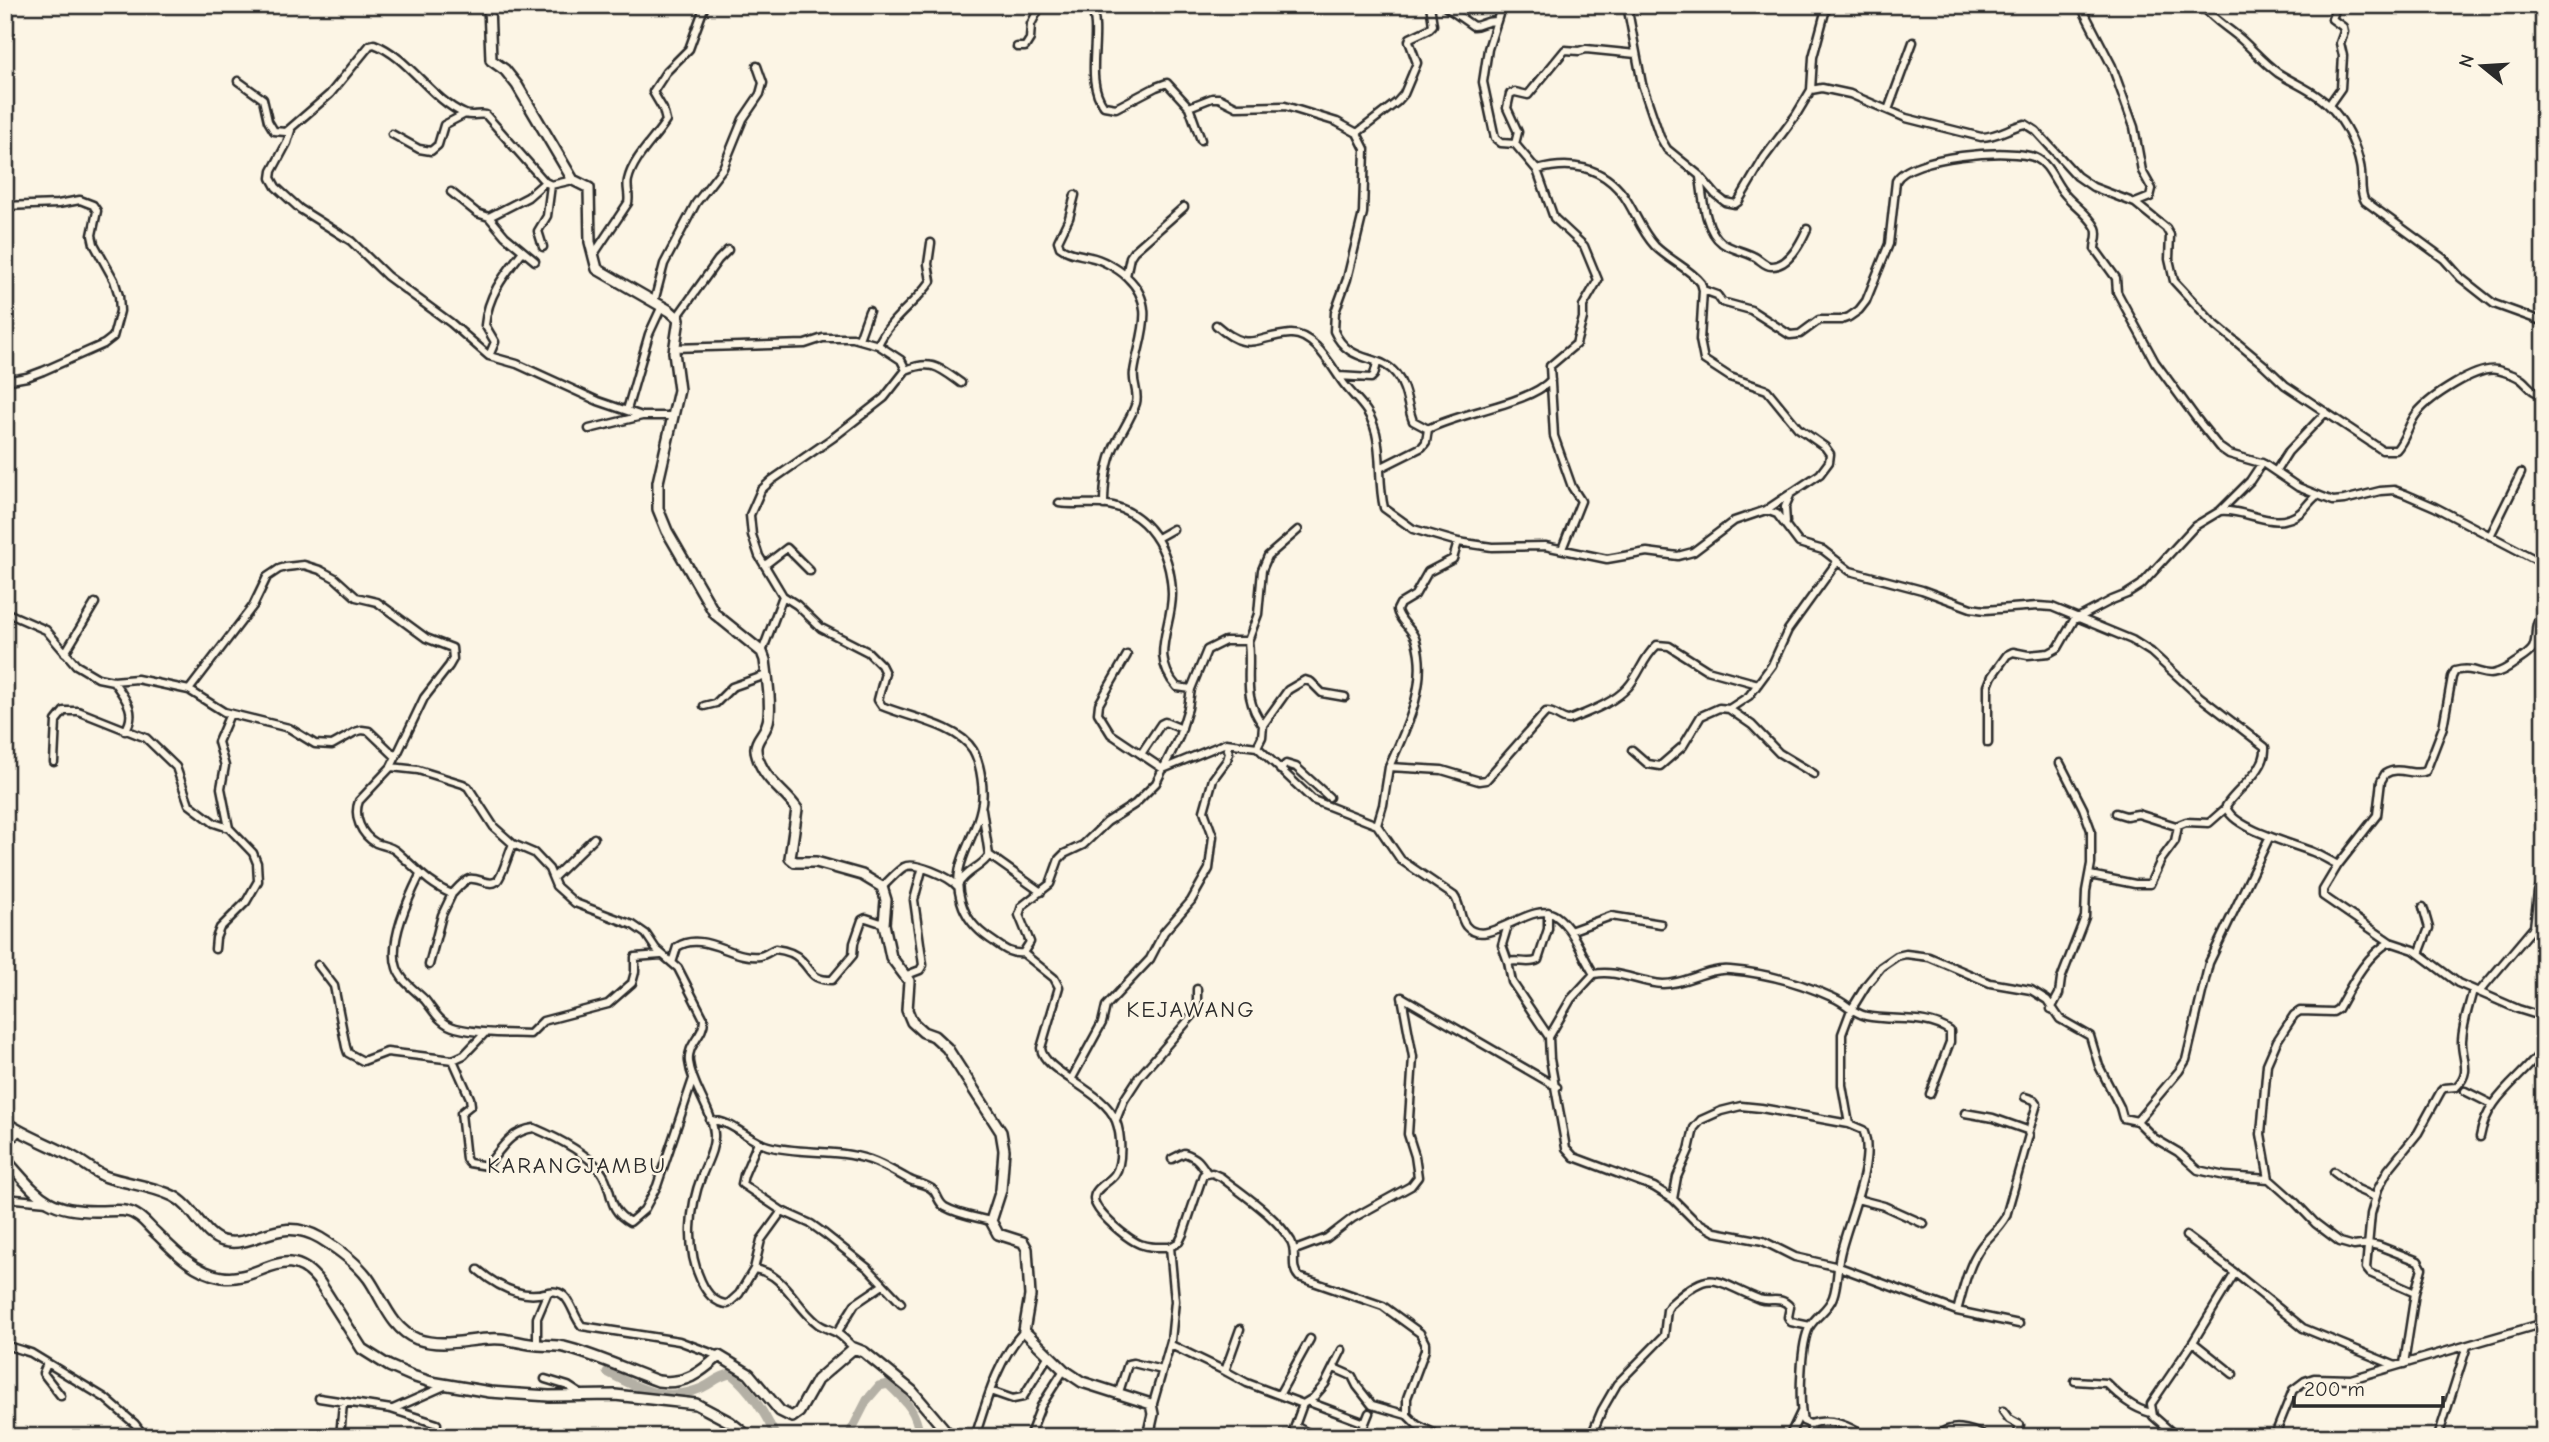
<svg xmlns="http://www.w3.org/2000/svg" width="2549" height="1442" viewBox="0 0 2549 1442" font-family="'Comic Neue',sans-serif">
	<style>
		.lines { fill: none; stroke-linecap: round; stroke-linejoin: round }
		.river { stroke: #b4b0a5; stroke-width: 9 }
		.street-casing { stroke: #2b2b2b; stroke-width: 11 }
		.secondary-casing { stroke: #2b2b2b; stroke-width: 14 }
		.street { stroke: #fcf5e5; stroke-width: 6 }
		.secondary { stroke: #fcf5e5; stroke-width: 9 }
		.labels { text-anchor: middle; stroke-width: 5; stroke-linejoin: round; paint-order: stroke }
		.quarter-label { font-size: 23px; letter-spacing: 2px; fill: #2b2b2b; stroke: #fcf5e5 }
	</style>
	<rect width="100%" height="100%" fill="#fcf5e5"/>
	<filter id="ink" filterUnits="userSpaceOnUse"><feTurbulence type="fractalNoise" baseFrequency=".0143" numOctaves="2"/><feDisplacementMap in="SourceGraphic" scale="14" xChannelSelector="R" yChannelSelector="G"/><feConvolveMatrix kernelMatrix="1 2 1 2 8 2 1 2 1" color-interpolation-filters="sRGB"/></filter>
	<g filter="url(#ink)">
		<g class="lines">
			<!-- river -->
			<path class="river" d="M607,1372C639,1389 665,1403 702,1388C714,1383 717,1376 731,1374C752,1391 765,1413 776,1437
				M848,1437L867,1400L879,1386L888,1384C907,1402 916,1410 920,1437"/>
			<!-- street casing -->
			<g class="street-casing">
				<path id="street" d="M1091,5C1103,36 1083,79 1104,106L1116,108L1156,87L1167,83L1189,107L1212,98H1219L1237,107L1285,106L1337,122L1357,133L1365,149L1363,213L1347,279L1335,312L1334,331C1349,365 1380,353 1396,374C1407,388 1407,406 1413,421L1428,429L1426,442L1422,447L1382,467
					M1443,5L1473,26C1482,26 1484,20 1497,21
					M1502,5L1488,49L1483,82L1495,138L1501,143L1515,144L1537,170L1554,218L1584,246L1598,280L1583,306V318L1576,344L1550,366L1554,436L1572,487L1581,501L1562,549
					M1627,5L1642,84L1660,137L1667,149L1699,175L1716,195L1725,202L1735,204L1738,202L1764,158L1796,115L1811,90L1822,88L1850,94L1906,118L1981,137C1998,137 2009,127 2025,124L2036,131L2077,176L2093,187L2135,203L2166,228L2170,235L2169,259L2174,281L2211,321L2264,365L2285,385L2382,450H2396C2406,439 2408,424 2417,413C2430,397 2477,366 2497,370C2505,372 2516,375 2522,380C2530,387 2533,393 2544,395
					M2202,5C2213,20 2229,28 2242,40C2254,51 2264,63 2278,73C2300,87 2321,93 2338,116C2348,129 2357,149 2360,165C2363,176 2359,192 2365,201L2444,259L2461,278L2494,304L2544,322
					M2082,8L2112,66L2134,127L2142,171L2152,189L2150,197L2135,203
					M1017,47H1025L1030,39L1031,24L1041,5
					M238,81L263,99L268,121L274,131L286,132L330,94L370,45L374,44C409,57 430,99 465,114C472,117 479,113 486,115L545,182L551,185L573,180
					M1811,90L1813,57L1827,5
					M2329,105L2341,88L2343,56L2340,43L2344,32L2343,27L2332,19L2337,5
					M1189,107L1201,140
					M1888,110L1913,42
					M291,130L287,143L272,171L271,178L276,187L300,209L351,241L387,276L451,323L489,356L517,364L598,401L642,416H674
					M1357,133L1397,102L1404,94L1417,63L1409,41L1410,38L1429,29L1433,25L1430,5
					M392,134L419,149L431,151L438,145L444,125L465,114
					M1515,144L1518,132L1507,108L1510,94L1515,92L1528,95L1565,50L1579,51L1586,49L1636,54
					M1700,177C1703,197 1704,229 1722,243C1731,249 1743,251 1753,256C1759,258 1764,266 1771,266C1789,267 1801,242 1807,229
					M451,192L477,213L489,217L528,197L545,182
					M1075,195L1069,218L1058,241L1060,247C1069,254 1079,254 1090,257C1101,259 1119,269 1127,277C1158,306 1139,337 1134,372C1132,383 1139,392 1136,403C1131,419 1121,432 1114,447C1106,465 1104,485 1104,505
					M5,206L58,204L80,200L93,205L97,211L92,235L94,244L114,280L119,296L120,311L113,337L104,344L43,371L27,377L5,381
					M489,217L505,236L535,261
					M543,247L538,231L547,216L551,185
					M594,254L628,203C630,195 626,188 628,180C633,158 654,140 666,121L663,109L653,92L666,72L689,49L705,5
					M1126,276L1130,257L1134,251L1184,207
					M1703,290L1717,295L1722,302L1751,310L1790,335L1800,334L1819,320H1841L1849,317L1859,310L1866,301L1889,244L1896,181C1908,156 2012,147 2036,158C2049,164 2054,181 2063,192C2072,204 2089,214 2096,228C2099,235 2095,242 2095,249L2116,278L2117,292L2155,362L2196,418L2219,447L2229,454L2264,464L2298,487L2333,501L2344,500L2380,491L2394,490L2405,494L2435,507L2544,564
					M654,302L664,264L696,203L723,168L743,119L760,94L763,83L757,66
					M678,316L718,260L728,250
					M1216,325C1249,354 1254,337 1290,334C1314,332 1332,368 1344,384C1358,402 1369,407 1376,433C1382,458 1378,483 1384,508L1413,529L1458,542L1492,547L1545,546L1607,559L1647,552L1678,556L1693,552L1734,521L1766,510L1820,474L1829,462L1830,454L1825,447L1798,428L1767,390L1730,377L1704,360L1700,340L1703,290L1701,283C1689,268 1669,260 1655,246C1641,231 1635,212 1624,196C1602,166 1570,161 1537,170
					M859,339L869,311
					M878,345C890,318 915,304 931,281L928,264L931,243
					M674,348L805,344L823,338H853L878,345L901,360L906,370L884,398L834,437L772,480L761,490L750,515L752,535L759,556L783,596L797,605L821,628L868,652L881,665L885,673L878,700L882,706C907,717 958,725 973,750C981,764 985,793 981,808C974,843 950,864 961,901C966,918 975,929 990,939C1001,946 1009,955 1023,953
					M489,356L495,342L485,325C488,294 505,274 523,251
					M906,370C932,359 940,368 961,383
					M1339,376L1371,378L1374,375L1377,363
					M627,410L649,334L662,306
					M589,429L642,416
					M1428,429C1460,412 1529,404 1551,380
					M2276,471L2288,452L2326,412
					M1059,503C1074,505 1088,503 1102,504C1148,509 1171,551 1172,594C1172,629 1149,655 1177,687L1191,689
					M1766,510L1777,514L1799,543L1823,550L1850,571L1922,590L1971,608L1985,610L2038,606L2052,607L2132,640L2151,652L2199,696L2265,747C2267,771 2237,788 2226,806C2230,828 2294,844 2313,852C2322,856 2330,861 2338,865L2323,890V896L2390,942L2414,950L2458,983L2518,1009L2544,1017
					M2220,511C2247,508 2276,533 2301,512C2306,507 2310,501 2316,496
					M1786,522L1785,507L1791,493
					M2490,536L2521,473
					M1157,538L1173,529
					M765,565L787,548L810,571
					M5,612L46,630L76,665L98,678L113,681L137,679L189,690L253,606L267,577L279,569L286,567L304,565L320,570L335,578L356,597L377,602L426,638L452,648L453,659L449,666L424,698L391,767L359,801C353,816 361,835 376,843C383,846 390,846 396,851C415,867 428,884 452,894C457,889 463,881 469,879C478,877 489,887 497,881C502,877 509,852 513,844L534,853L549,869L556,886L575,903L633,925L646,934L656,949L678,968L704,1019C704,1037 687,1043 689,1062C692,1087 712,1109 714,1134C715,1148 707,1162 702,1175C689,1208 686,1249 701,1281C706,1292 715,1304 728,1304L739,1294L754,1269C784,1273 795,1306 817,1323C823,1328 830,1329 837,1333C843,1337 849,1343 854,1348
					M1248,641L1258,614L1262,570L1268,556L1298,530
					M762,652L783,596
					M65,653L95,603
					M1127,655L1099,704L1098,713L1111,734L1163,769L1226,743L1257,747L1313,800L1377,825L1401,860L1454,896C1461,905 1459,917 1466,926C1487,951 1532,898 1556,916C1574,929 1582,956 1594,974
					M113,681C125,698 138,712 125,731
					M189,690L224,712L289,728L315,744L332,745L355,732L362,730L369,731L396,757
					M704,706L716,703L732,687L766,675
					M1729,709L1752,725L1779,753L1814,774
					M1263,725L1288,690L1305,680L1311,682L1322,693L1345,697
					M1988,743V686L1992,676L2007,655L2013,652L2028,655L2049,653L2058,648L2074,620L2112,600L2127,594L2141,585L2195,526L2220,511L2250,481L2262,463
					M1632,750L1648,764L1660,766L1683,746L1701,716L1719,708L1729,709L1749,696L1758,684L1772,665L1788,630L1837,562
					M1141,754L1161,724L1165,722L1182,729
					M54,762L56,721L64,711H78L146,738L176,767L189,804L214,823L229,828
					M391,767L418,770L463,784L468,787L494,827L513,844
					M1389,767C1406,729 1429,684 1416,641C1413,628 1399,622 1397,610L1400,604L1415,595L1428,572L1453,559L1458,542
					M1280,770L1286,764L1296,767L1329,797
					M2116,813L2126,816L2138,814L2176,826L2186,822L2209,823L2226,808
					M1377,825L1383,805L1389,767L1442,770L1479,781L1486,780L1546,712C1555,711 1560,720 1569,720C1588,712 1614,703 1628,687C1640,674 1642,659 1657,645L1669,646L1707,670L1758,684
					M989,855L1041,892
					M2338,865L2377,815L2381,781L2385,774C2399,765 2414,777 2426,771L2443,727L2452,677L2455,671C2484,664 2482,687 2516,662C2522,658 2529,654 2533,648C2539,634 2531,626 2544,612
					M420,875C409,897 388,943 397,968C401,981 415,990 425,1000C434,1011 440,1024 456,1028C480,1034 506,1033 530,1034L543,1021L608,1004L632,983L635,972V957L661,955
					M2090,875L2135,884H2150L2161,860L2175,841L2178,826
					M553,878L594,838
					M882,887C889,881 896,872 904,867C914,861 950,877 957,886C968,868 982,868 989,855L982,809
					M1548,912V929L1538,960C1529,965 1518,959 1508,962L1512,982L1549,1037
					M1570,931L1611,916L1661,924
					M215,949L216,938L220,928L246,902L258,881L257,863L253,853L229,828L221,788L225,766L218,742L230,714
					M2419,954L2429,928L2423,907
					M1508,962L1502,945L1508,925
					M672,963L677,947C703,930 733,960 760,956C765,955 770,951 775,949C783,950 795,953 801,960C813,972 811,980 832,980L853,955L854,943L862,920L866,918L884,924
					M318,965L334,986L346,1047L348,1053L363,1061L387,1052L453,1060L464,1055L485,1033
					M429,965L442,915L452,894
					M907,975L920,970L923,965L914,900L922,870
					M2479,992L2534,927L2538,892L2544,879
					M1402,997L1557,1087
					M2051,1009L2059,994L2061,979L2085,917L2086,891L2091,864V830L2083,808L2060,763
					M453,1060L470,1098L471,1105L461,1113L466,1159L469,1163L487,1166C501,1149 510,1131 534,1128C555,1137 585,1152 600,1170C615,1189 605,1209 630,1222L644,1210L657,1186L693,1079
					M1072,1078L1102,1023L1106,1006L1150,959L1164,932L1191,901L1209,869L1213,836L1204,811L1213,779L1227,760L1229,753L1226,743
					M2465,1091L2491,1104
					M1930,1094L1950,1042V1031C1925,1014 1894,1022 1866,1016C1853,1013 1846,1003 1834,998C1801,983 1766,973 1730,970C1706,968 1687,984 1663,984C1639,983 1618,969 1594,974L1571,999L1549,1037L1550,1059L1566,1148L1574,1157L1654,1187L1673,1199L1694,1220L1715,1232L1763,1241L1795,1257L1839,1267L1957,1311L2019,1324
					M2025,1097L2034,1100L2037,1104L2029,1131
					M710,1120C733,1121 747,1140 768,1146C802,1155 836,1148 870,1160C884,1165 895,1172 908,1179C916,1184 926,1183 933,1190C938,1195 938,1203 945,1207C959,1215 976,1217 991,1221
					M1116,1120L1124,1100L1139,1077L1193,1015L1197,1007V989
					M2137,1121L2179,1071L2186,1060L2209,963L2269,838
					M1849,1124L1842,1085V1034L1851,1010L1867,984L1881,967L1897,956L1906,954L1929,957L1990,983L2031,990L2047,1000L2060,1019L2090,1036L2099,1066L2120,1107L2123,1118L2137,1121L2154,1138L2178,1152L2198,1170L2225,1176L2269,1179L2296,1203L2315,1223L2340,1242L2354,1246L2369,1244L2379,1246L2418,1261L2422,1268L2415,1293
					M2480,1137C2487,1096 2521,1080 2544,1048
					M758,1142L744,1175L742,1184L782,1211L811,1224L825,1234L869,1269L901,1303
					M5,1147L19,1131
					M1172,1159L1184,1153C1197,1157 1200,1162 1207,1173
					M2334,1172L2357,1189L2375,1197
					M2269,1179L2261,1134L2267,1064L2277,1041L2294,1015L2300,1011L2333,1012L2338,1009C2352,984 2365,956 2390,942
					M5,1198L47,1202
					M1673,1199L1677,1177L1689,1150L1694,1128L1701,1120L1721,1111L1741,1106L1761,1108L1849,1124L1863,1130C1877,1160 1847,1222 1840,1255C1837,1268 1838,1283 1833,1297C1829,1309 1817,1315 1810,1326C1800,1343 1799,1402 1803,1421L1810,1424
					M1857,1199L1884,1206L1924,1224
					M2186,1236L2235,1273
					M1170,1247C1161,1247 1151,1248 1143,1245C1130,1242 1094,1212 1094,1198C1095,1187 1109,1183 1115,1174C1123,1162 1121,1134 1116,1121C1104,1090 1043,1072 1041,1048L1059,987L1054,978L1023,953L1030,942L1019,915L1022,906L1050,884L1059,859L1064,854L1083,845L1107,822L1135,804L1156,783L1179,737L1188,708L1191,689L1207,650L1225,641H1248C1252,674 1241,696 1263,725L1262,737L1257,747
					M1295,1250L1327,1238L1353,1218L1411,1186L1418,1177L1415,1156L1408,1134L1413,1057L1402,997
					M754,1269L761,1240L782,1211
					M478,1270C498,1287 522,1300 548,1292
					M1957,1311C1963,1290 1968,1265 1981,1247C1989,1236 1999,1229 2006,1216L2029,1135L2027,1130L1993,1118L1965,1113
					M837,1333L855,1304L883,1285
					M2193,1342L2233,1374
					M5,1345L31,1353L105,1398L135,1424L145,1437
					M537,1345V1318L548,1292C570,1287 571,1314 582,1326L679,1341L719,1356
					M1171,1345L1225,1371L1240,1329
					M47,1364L43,1373L61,1396
					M2404,1364L2415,1293L2370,1273L2366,1268L2371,1214L2378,1189L2388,1170L2418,1133L2441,1091L2444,1088L2456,1087C2473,1071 2461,1059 2462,1040C2463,1023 2469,1006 2473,990
					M1334,1368L1352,1376L1357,1386L1372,1405L1407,1415L1417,1425L1442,1437
					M1225,1371L1247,1383L1303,1404
					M545,1379L568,1386L582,1395
					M2075,1381L2106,1383C2120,1397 2132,1408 2151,1413
					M990,1391L1013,1399L1023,1397L1049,1355
					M1118,1395L1128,1364L1133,1363L1162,1370
					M1279,1395L1310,1339
					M319,1398L391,1409L437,1424
					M1309,1402L1365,1423L1369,1413
					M1152,1407L1171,1341L1175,1301L1170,1247L1179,1242L1183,1234L1203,1175L1212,1173L1221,1177C1245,1196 1275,1215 1291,1241C1298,1254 1289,1266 1299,1277L1383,1306L1420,1333L1425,1343V1350L1407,1398V1415
					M393,1409L447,1385
					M2003,1411L2009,1419L2020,1425L2017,1437
					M1295,1426L1316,1437
					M1594,1429L1602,1410L1617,1384L1664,1336L1667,1310L1670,1305C1713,1266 1713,1281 1759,1299C1770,1303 1781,1295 1790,1307L1788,1317L1791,1322L1810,1326
					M340,1437L343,1403
					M975,1437C987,1400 997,1360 1024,1331
					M1029,1437L1041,1406L1064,1370
					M1291,1437L1303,1404L1313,1398L1325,1384L1342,1350
					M1361,1437L1365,1423
					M1789,1437L1801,1412
					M1812,1437L1810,1424C1830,1417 1849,1426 1866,1437
					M1936,1437C1951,1422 1970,1429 1987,1437
					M2177,1437L2153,1416L2151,1404L2193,1342L2235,1273L2303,1328L2396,1366
					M2274,1437L2293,1390L2305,1381L2314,1378L2351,1379L2544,1323
					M2438,1437L2467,1346"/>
			</g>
			<!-- secondary casing -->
			<g class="secondary-casing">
				<path id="secondary" d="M489,5L491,60L505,70L517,85L573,180L589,188L590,242L597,269L670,311L679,319L674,352L679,390L658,482V509L667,531L715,614L762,652L765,660C767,678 771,698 769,716C767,741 744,737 764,771C773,786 788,795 797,809L790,858L795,862H816L862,875L882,887L886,900L884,924L891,957L909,981L907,1010L912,1022L923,1032L934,1036L947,1048L1001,1132L1004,1150L1001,1190L991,1221L998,1234L1023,1242L1027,1249L1030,1296L1024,1331L1064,1370L1082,1382L1151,1404L1153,1414L1149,1432L1160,1437
					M5,1122C27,1137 52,1145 75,1158C86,1164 95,1173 107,1177C129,1184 153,1186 173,1196C194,1206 203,1236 223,1241C255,1249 279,1214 320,1238C338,1249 356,1262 368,1278C383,1299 391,1329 417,1339C446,1349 472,1337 501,1339C513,1340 525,1344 538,1345C547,1346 555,1345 564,1347C596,1355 627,1370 658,1381C685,1385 700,1373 719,1356L749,1374L780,1411L792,1417L799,1412L817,1380L854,1348L864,1352L912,1391L951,1437
					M5,1159C38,1195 45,1212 99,1211C111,1211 126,1208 136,1215C144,1219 149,1227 156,1233C174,1251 195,1273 222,1277C260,1283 287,1238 320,1283L362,1349L389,1366L412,1376L431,1382L490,1392L549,1396L615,1395L696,1404L730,1422L749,1437"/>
			</g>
			<!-- street -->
			<use href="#street" class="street"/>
			<!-- secondary -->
			<use href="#secondary" class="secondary"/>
		</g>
	</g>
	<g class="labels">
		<!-- quarter labels -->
		<g class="quarter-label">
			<text x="1191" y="1017">KEJAWANG</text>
			<text x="577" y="1173">KARANGJAMBU</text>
		</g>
	</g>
	<!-- margin -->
	<rect width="2549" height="1442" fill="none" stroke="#fcf5e5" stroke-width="28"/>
	<rect x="14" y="14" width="2521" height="1414" fill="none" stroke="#2b2b2b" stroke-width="2.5" filter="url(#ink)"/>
	<!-- north arrow -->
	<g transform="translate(2482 66) rotate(288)" stroke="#fcf5e5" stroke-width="5" paint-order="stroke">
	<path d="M0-5L12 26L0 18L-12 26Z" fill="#2b2b2b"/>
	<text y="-10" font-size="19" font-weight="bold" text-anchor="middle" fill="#2b2b2b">N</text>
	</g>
	<!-- scale -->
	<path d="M2294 1396v10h149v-10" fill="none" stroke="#2b2b2b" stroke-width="3.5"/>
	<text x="2304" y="1396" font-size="21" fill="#2b2b2b" stroke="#fcf5e5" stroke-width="5" paint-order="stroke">200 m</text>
</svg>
